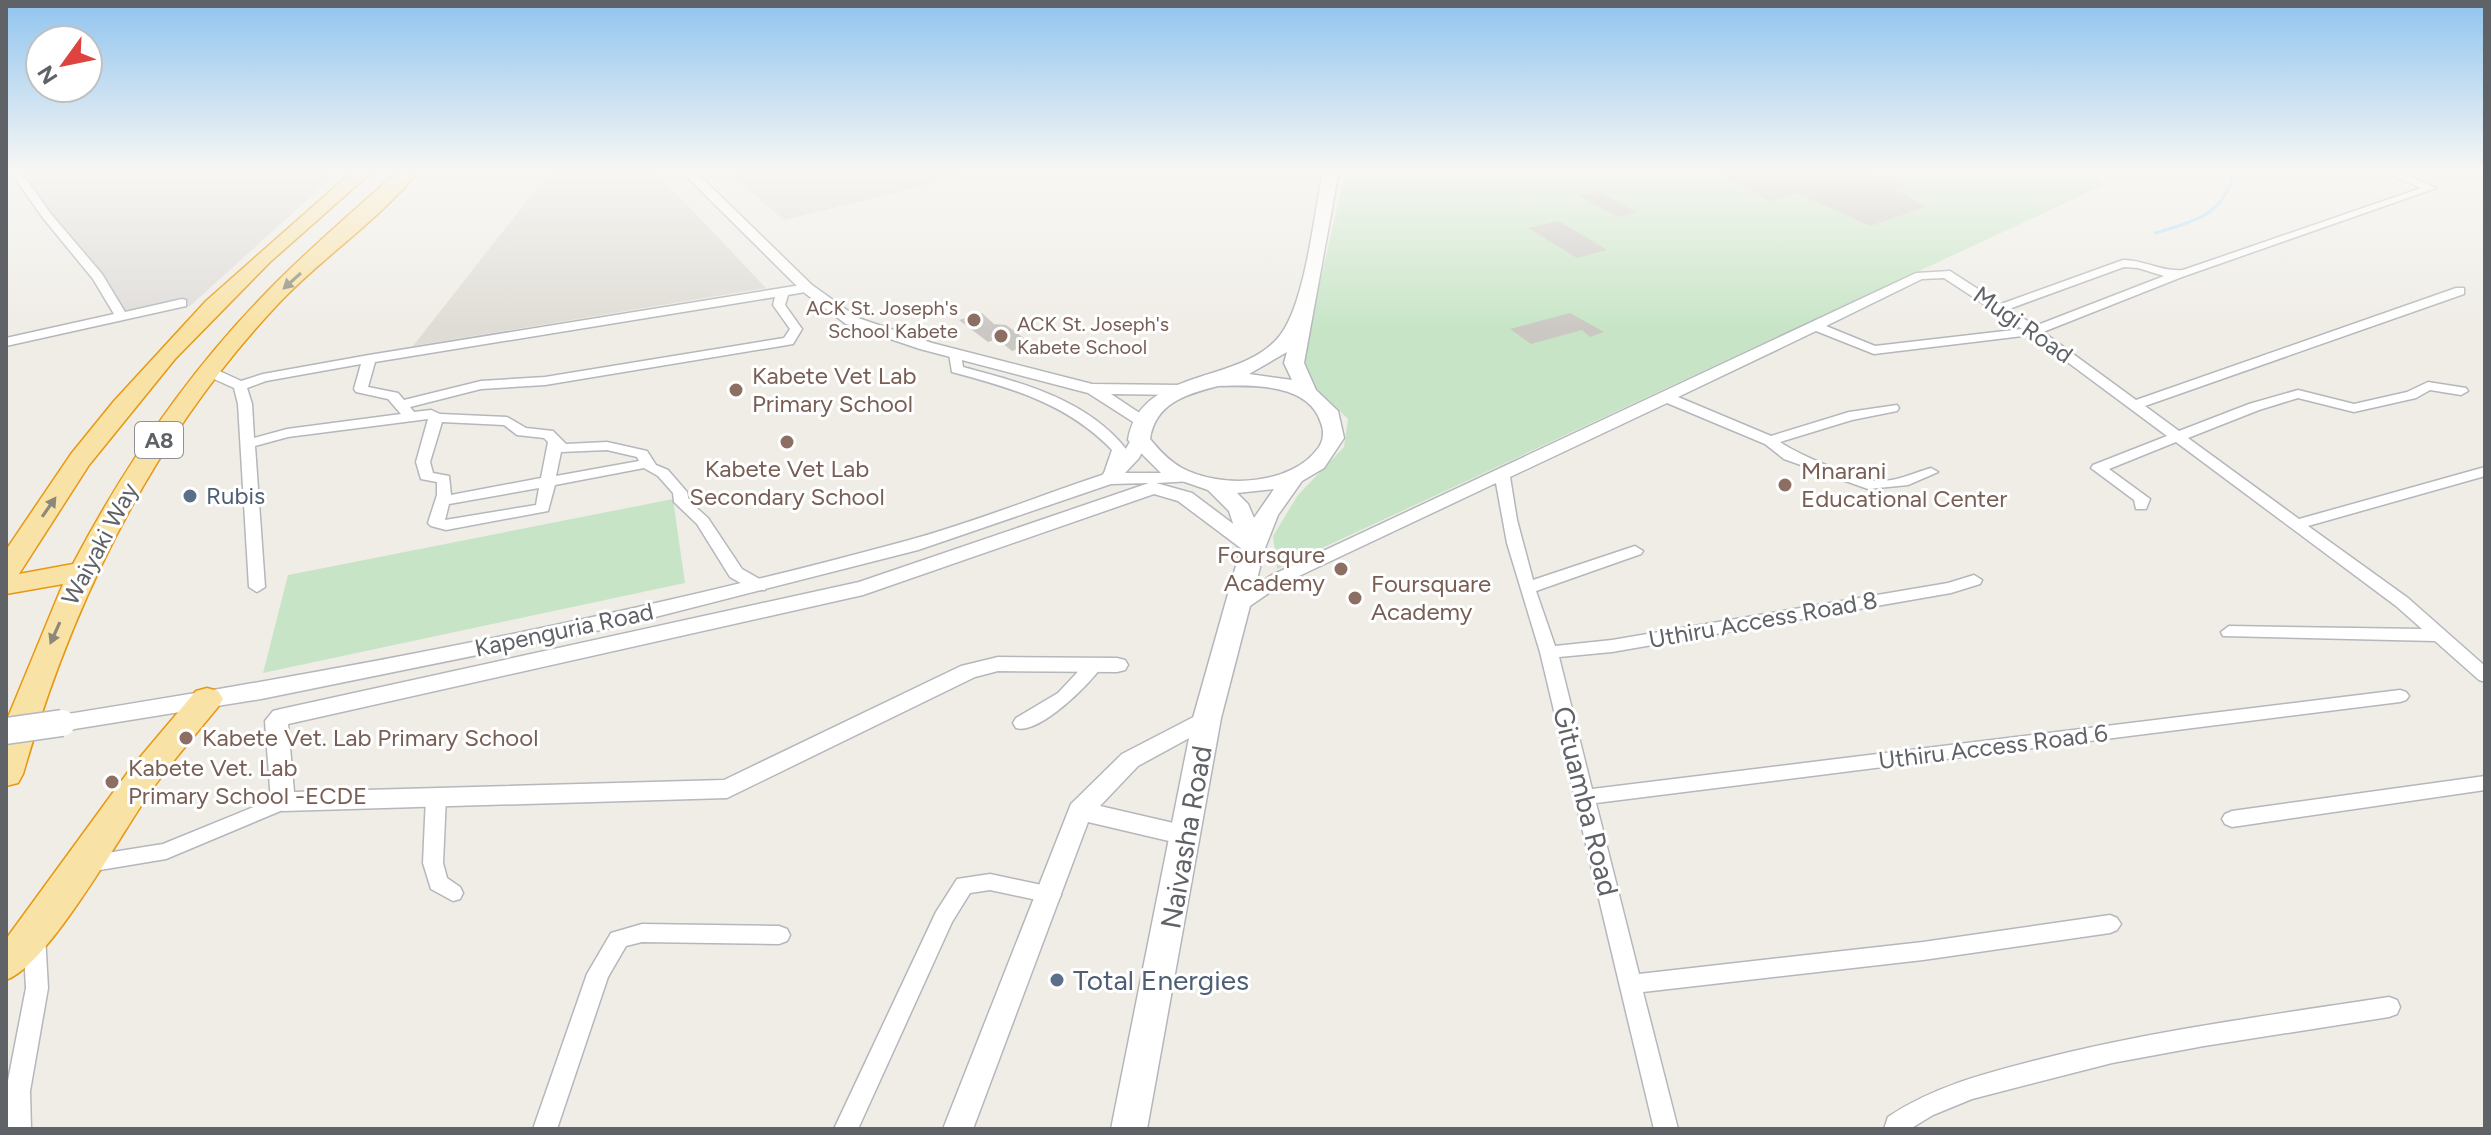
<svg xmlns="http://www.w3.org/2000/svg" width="2491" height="1135" viewBox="0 0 2491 1135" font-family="Figtree,sans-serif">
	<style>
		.industrial { fill: #dfdcd9 }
		.education { fill: #dfdcd5 }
		.green { fill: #c7e5c6 }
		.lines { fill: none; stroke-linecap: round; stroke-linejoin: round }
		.stream { stroke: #addcf9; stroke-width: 3 }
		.building { fill: #cbc8c4 }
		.minor-casing { stroke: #b4b7bb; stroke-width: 3 }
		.tertiary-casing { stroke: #b4b7bb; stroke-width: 3 }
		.secondary-casing { stroke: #b3b6bb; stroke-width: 3 }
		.trunk-casing { stroke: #e79810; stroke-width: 3 }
		.minor { fill: #fff; fill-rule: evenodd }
		.tertiary { fill: #fff; fill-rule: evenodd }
		.secondary { fill: #fff; fill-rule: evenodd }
		.trunk { fill: #f8e2a5; fill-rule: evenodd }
		.tertiary-bridge-casing { stroke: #b4b7bb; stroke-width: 29; stroke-linecap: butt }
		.tertiary-bridge { stroke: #fff; stroke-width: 26 }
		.oneway { fill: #8d8879 }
		.education-dot { fill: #8d6e63; stroke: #fff; stroke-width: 3 }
		.service-dot { fill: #5c6f8a; stroke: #fff; stroke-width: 3 }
		.labels { text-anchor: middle; stroke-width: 6; stroke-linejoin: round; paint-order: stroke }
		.far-education-label { font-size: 20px; fill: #785e54; stroke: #fff; text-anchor: end }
		.shield { fill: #fff; stroke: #8f9194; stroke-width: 2 }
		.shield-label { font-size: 22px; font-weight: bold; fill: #5f6266 }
		.street-label { font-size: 24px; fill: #5f6266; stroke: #fff }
		.education-label { font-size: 24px; fill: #785e54; stroke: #fff; text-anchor: start }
		.service-label { font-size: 24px; fill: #4e5e75; stroke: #fff; text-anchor: start }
		.near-street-label { font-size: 28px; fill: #5f6266; stroke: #fff }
		.near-service-label { font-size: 28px; fill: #4e5e75; stroke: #fff; text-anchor: start }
	</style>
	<rect width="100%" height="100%" fill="#f0ede7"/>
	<!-- industrial -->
	<path class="industrial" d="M21,170H340L190,306L125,313Z"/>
	<!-- education -->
	<path class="education" d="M551,170H654L766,288L413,346Z
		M724,170H988L784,220Z"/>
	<!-- green -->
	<path class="green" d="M1346,170H2108L2095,176L2102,186L1277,569L1273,536L1298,495L1344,447L1348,419L1307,381L1302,360Z
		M673,499L685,583L263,673L288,575Z"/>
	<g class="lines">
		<!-- stream -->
		<path class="stream" d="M2155,233C2188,223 2222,216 2232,179L2226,170"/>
	</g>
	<!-- building -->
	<path class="building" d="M1711,170H1870L1871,179L1884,175L1910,187L1899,190L1925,207L1870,226L1797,193L1770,201Z
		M1598,191L1637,212L1618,217L1579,196Z
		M1559,221L1607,250L1577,258L1528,228Z
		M982,313L994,324L1006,325L1025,339L1019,341L1025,346L1012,351L997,339L988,342L959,320Z
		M1570,313L1604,332L1590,337L1582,330L1531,344L1510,329Z"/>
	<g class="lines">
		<!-- minor casing -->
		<g class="minor-casing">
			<path id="minor" d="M9,170H20L22,173L51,214L102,274L125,312L182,299L186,300V306L6,346V338L114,314L93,279L43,218Z
				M2381,170H2396L2436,188L2182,277L2043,332L2136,400L2456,288H2464V294L2145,406L2179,431L2249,404L2298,390L2354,404L2407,392L2428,382L2466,388L2468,391L2461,395L2430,390L2416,398L2354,412L2298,398L2259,410L2188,438L2299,519L2485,467V476L2308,526L2408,598L2485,666V682L2479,680L2435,641L2223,636L2221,632L2229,626L2422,629L2396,606L2176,442L2109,469L2150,499L2146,509H2136L2134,500L2091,468L2093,465L2167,436L2031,335L1874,354L1816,331L1678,397L1771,436L1849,412L1897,405L1899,408L1897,411L1852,420L1780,442C1795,453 1857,480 1875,481C1894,483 1913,473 1931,468L1938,472L1908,485L1868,489L1784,459L1765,444L1667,403L1510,477L1517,520L1533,580L1635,546L1643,551L1641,554L1536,591L1555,646L1612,640L1948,583L1974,575L1982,580L1980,584L1951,593L1612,652L1559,657L1592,789L2400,690L2406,692L2409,696L2406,700L2400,702L1596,803L1639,974L1923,942L2110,915L2117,918L2121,924L2117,930L2110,933L1923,960L1643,992L1678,1129H1654L1540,652L1507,543L1496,483L1282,584L1247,608H1235L1233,604L1270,576L1916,273L1950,271L2001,304L2123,260C2144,260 2162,272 2183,270L2421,188ZM2124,267L2138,268L2164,276L2035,326L2009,309ZM1944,278L2022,329L1875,346L1826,326L1922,279Z
				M807,284L813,288L811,291L788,295L785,305L802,329L793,344L545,385L481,389L410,407L414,412L431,410L440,414L507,417L526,428L553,431L566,444L607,442L647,451L656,465L668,470L687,492L689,501L708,518L742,569L765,582L767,586L765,590H753L730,577L697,524L674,502L673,493L658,476L644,468L555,485L548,511L446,530L431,526L428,523L437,495V482L421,479L416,462L428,419L288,437L255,446L265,587L257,592L249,587L238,404L234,388L203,374V368H213L241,381L263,374L369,355ZM775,297L773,305L790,329L784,338L545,377L481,381L404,400L398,393L368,387L375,362ZM361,364L354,389L356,392L388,399L401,414L287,429L254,438L252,404L247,388L266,381ZM442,422L504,425L517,435L544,438L548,442L541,478L451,495L449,476L433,473L430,462ZM607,450L637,457L639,461L556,476L561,452ZM539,488L536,505L445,520L449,504Z
				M955,350L961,354L963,367C1022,383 1086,399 1126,449L1114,482H1104L1102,479L1112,450C1068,404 1012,388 952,372L949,354Z
				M1094,659L1100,661L1103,665C1090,684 1039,735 1016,728L1013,723L1016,718L1058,693L1088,661Z
				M2485,776V790L2232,827L2225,824L2222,819L2225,814L2232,811Z
				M436,790L443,792L446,797L443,863L447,878L460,887L463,893L460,899L453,901L431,889L423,863L426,797L429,792Z
				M283,795L290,797L293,802L290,807L166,859L88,872L81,870L78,864L81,858L88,856L163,844Z
				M990,874L1051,887L1058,889L1061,895L1058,901L1051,903L990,890L970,893L952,922L858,1129H834L936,912L957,879Z
				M642,924L779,926L787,929L790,935L787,941L779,944L642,942L626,946L608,977L557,1129H533L587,974L611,933Z
				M34,926L42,929L45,935L48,988L30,1091L31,1129H7L6,1091L26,988L23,935L26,929Z
				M2389,997L2397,1000L2400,1007L2397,1014L2389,1017L2204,1046L2112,1063L1972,1099L1933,1115L1910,1129H1884L1888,1117C1934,1086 1987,1073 2041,1059C2155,1030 2272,1015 2389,997Z"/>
		</g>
		<!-- tertiary casing -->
		<g class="tertiary-casing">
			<path id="tertiary" d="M680,170H694L812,285L858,318L932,343L1092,384L1180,385L1188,390L1180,395L1111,394L1147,418L1150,422L1141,427L1088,393L920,349L846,324L802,291Z
				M1139,435L1148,440L1139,458L1125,473H1193L1195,477L1193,481L1156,483L1192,493L1260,544L1263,548L1260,552H1246L1178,501L1154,494L863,595L288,724L294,792L724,780L961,666L998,657L1117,658L1125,660L1128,665L1125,670L1117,672L998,671L975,677L727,798L283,811L274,809L271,802L265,721L273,711L281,709L859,582L1149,483L1111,484L918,550L620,626L261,699L62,731L54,729L51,723L54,717L62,715C344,670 626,617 902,542C970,524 1036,497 1102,475L1122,456L1133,436Z
				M1207,710L1215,712L1218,718L1215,724L1138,766L1100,806L1195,828L1198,835L1195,842L1186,845L1088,822L973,1129H943L1071,804L1122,754Z"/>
		</g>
		<!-- secondary casing -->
		<g class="secondary-casing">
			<path id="secondary" d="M1323,170H1339L1304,363L1316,390L1338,411L1344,438L1324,468L1302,481L1278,515L1265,548L1221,718L1147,1129H1111L1193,718L1241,548L1229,511L1208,490L1162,474L1128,440C1140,368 1236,385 1277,339C1305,309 1314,214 1323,170ZM1287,352L1284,363L1292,380L1249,374ZM1218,386C1252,385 1309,383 1321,423C1324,431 1324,439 1319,447C1292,486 1221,489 1182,468C1169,461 1159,450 1150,439C1155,403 1187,394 1218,386ZM1274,489L1254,518L1248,504L1237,493Z"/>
		</g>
		<!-- trunk casing -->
		<g class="trunk-casing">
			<path id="trunk" d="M354,170H374L270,262L175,359L89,465L19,574L73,564C124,467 187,374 264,295C306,251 354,211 399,170H419C379,221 322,257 278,304C153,437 73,600 23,774L18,783L6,786V722L63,584L6,594V550L71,454L114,401L206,301Z
				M207,688L218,691L223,699L218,707C196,734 173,760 153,788C123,830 49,965 6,980V939L131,768L196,691Z"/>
		</g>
		<!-- minor -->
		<use href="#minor" class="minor"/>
		<!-- tertiary -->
		<use href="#tertiary" class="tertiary"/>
		<!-- secondary -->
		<use href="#secondary" class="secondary"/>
		<!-- trunk -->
		<use href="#trunk" class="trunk"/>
		<!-- tertiary-bridge casing -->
		<g class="tertiary-bridge-casing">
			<path id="tertiary-bridge" d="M6,731L62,723"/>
		</g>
		<!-- tertiary-bridge -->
		<use href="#tertiary-bridge" class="tertiary-bridge"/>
	</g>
	<!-- one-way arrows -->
	<defs><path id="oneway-solid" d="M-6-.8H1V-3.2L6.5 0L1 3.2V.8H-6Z" transform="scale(2)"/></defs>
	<g class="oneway">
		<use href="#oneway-solid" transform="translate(292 281) rotate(138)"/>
		<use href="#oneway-solid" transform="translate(49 507) rotate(-55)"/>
		<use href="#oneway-solid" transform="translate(55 633) rotate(114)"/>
	</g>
	<!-- sky -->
	<linearGradient id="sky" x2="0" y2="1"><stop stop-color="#90c4ef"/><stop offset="0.52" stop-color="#f8f7f4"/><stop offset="1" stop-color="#f8f7f4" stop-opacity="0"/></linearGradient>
	<rect width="2491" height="329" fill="url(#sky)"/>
	<!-- markers -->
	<g class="education-dot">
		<circle cx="974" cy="320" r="8"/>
		<circle cx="1001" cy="336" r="8"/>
		<circle cx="736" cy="390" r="8"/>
		<circle cx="787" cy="442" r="8"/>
		<circle cx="1785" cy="485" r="8"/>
		<circle cx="1341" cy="569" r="8"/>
		<circle cx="1355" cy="598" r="8"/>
		<circle cx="186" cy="738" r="8"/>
		<circle cx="112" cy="782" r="8"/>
	</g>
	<g class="service-dot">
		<circle cx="190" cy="496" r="8"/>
		<circle cx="1057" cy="980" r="8"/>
	</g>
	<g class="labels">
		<!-- far-education labels -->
		<g class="far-education-label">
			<text x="958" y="315">ACK St. Joseph's<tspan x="958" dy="23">School Kabete</tspan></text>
			<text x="1017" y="331" text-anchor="start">ACK St. Joseph's<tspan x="1017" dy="23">Kabete School</tspan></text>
		</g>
		<!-- shield labels -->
		<rect class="shield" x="135" y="422" width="48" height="36" rx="6"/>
		<g class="shield-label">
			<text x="159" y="448">A8</text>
		</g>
		<!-- street labels -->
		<g class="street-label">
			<text transform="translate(2023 325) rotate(35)" y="8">Mugi Road</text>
			<text transform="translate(100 544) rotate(-62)" y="8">Waiyaki Way</text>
			<text transform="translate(1763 620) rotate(-10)" y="8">Uthiru Access Road 8</text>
			<text transform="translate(564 630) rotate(-12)" y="8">Kapenguria Road</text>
			<text transform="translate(1993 747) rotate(-7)" y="8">Uthiru Access Road 6</text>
		</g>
		<!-- education labels -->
		<g class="education-label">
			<text x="752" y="384">Kabete Vet Lab<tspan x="752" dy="28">Primary School</tspan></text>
			<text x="787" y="477" text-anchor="middle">Kabete Vet Lab<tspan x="787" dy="28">Secondary School</tspan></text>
			<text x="1801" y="479">Mnarani<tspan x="1801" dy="28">Educational Center</tspan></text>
			<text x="1325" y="563" text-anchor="end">Foursqure<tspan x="1325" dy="28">Academy</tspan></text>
			<text x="1371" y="592">Foursquare<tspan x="1371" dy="28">Academy</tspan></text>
			<text x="202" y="746">Kabete Vet. Lab Primary School</text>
			<text x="128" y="776">Kabete Vet. Lab<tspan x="128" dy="28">Primary School -ECDE</tspan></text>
		</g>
		<!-- service labels -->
		<g class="service-label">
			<text x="206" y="504">Rubis</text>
		</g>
		<!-- near-street labels -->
		<g class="near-street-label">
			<text transform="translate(1586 801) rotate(76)" y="10">Gituamba Road</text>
			<text transform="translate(1186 837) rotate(-80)" y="10">Naivasha Road</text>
		</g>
		<!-- near-service labels -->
		<g class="near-service-label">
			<text x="1073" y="990">Total Energies</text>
		</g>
	</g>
	<!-- border -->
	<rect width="2491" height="1135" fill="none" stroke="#5f6266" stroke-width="16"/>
	<!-- north arrow -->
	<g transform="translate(64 64) rotate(237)"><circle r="38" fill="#ffffff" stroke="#bfc0c2" stroke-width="2"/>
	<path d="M0-6L14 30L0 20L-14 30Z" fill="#de433f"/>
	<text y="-12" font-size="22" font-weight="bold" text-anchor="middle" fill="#5f6266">N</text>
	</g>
</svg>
